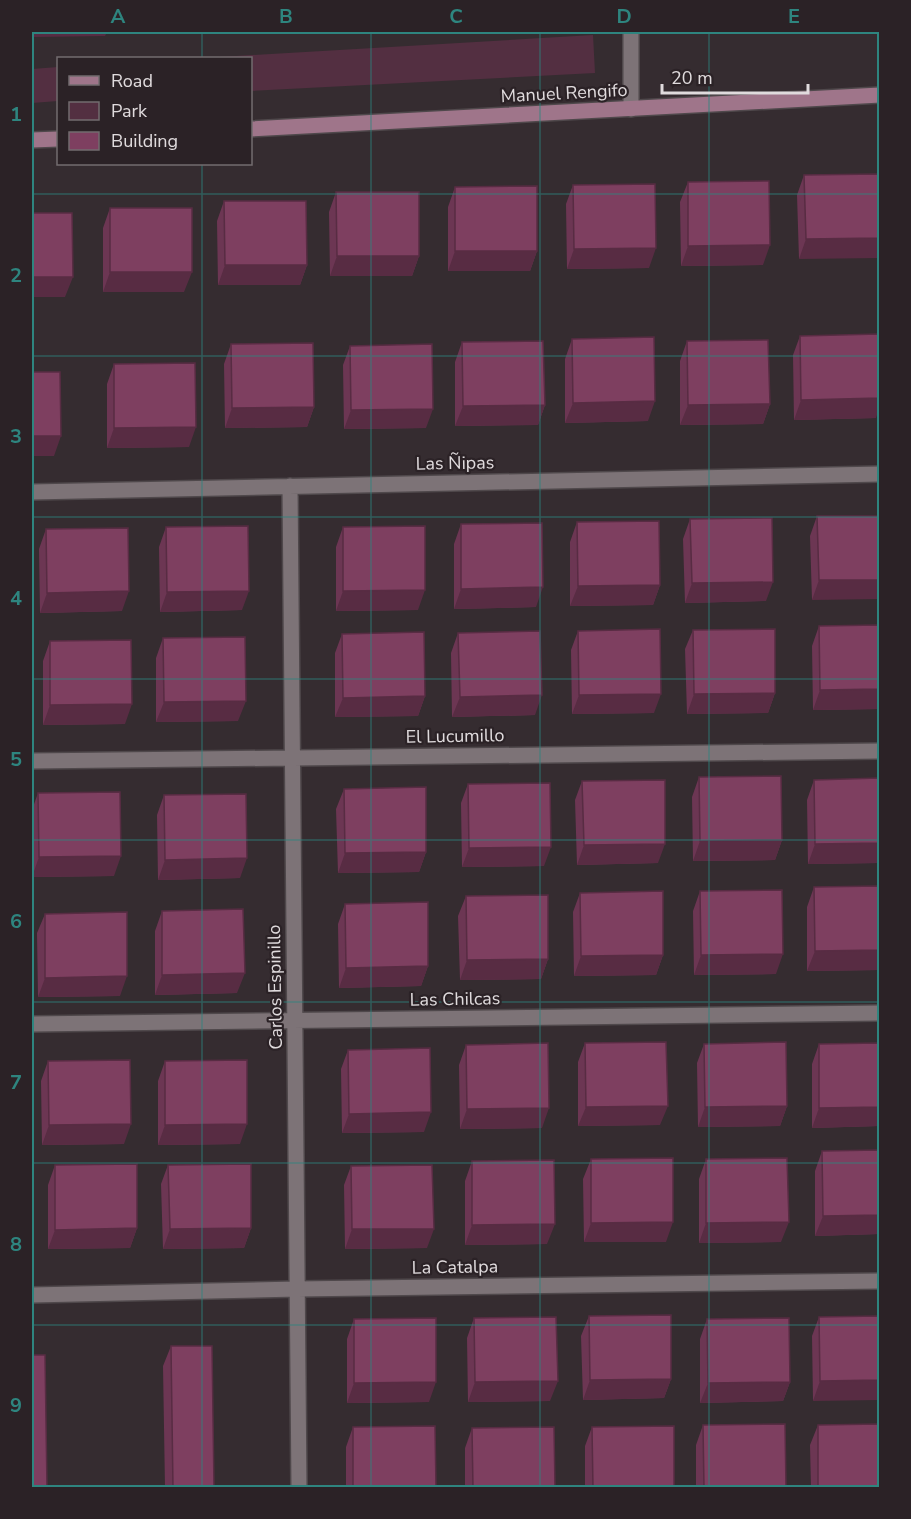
<svg xmlns="http://www.w3.org/2000/svg" width="911" height="1519" viewBox="0 0 911 1519" font-family="'Nunito Sans',sans-serif">
	<style>
		.green { fill: #532f41 }
		.lines { fill: none; stroke-linecap: round; stroke-linejoin: round }
		.street-casing { stroke: #4f484b; stroke-width: 18 }
		.secondary-casing { stroke: #4f484b; stroke-width: 18 }
		.street { stroke: #7d7377; stroke-width: 15 }
		.secondary { stroke: #9f758a; stroke-width: 15 }
		.wall { fill: #6c3653 }
		.shaded-wall { fill: #582c43 }
		.building { fill: #7e3f60; stroke: #582c43; stroke-width: 1.5 }
		.grid { fill: none; stroke: #2e857f; stroke-width: 1.5; stroke-opacity: 0.55 }
		.labels { text-anchor: middle; stroke-width: 4.5; stroke-linejoin: round; paint-order: stroke }
		.street-label { font-size: 18px; fill: #e0dbdd; stroke: #2b2226 }
		.neatline { fill: none; stroke: #2e857f; stroke-width: 2 }
		.grid-label { font-size: 20px; text-anchor: middle; font-weight: bold; fill: #2e857f }
	</style>
	<rect width="100%" height="100%" fill="#352c30"/>
	<!-- green -->
	<path class="green" d="M593,35L595,73L251,91L250,58H203Z
		M58,67V101L32,103V69Z"/>
	<g class="lines">
		<!-- street casing -->
		<g class="street-casing">
			<path id="street" d="M631,32V109
				M290,486L299,1488
				M32,492L880,474
				M32,761L880,751
				M32,1024L880,1013
				M32,1295L297,1289L880,1281"/>
		</g>
		<!-- secondary casing -->
		<g class="secondary-casing">
			<path id="secondary" d="M250,129L880,95
				M32,140L58,139"/>
		</g>
		<!-- street -->
		<use href="#street" class="street"/>
		<!-- secondary -->
		<use href="#secondary" class="secondary"/>
	</g>
	<!-- wall -->
	<path class="wall" d="M879,174L799,259L797,195L804,175Z
		M688,182L763,265L681,266L680,202Z
		M573,185L649,268L567,269L566,204Z
		M455,187L537,251L530,271H448V207Z
		M336,192L419,256L412,276H330L329,212Z
		M224,201L307,265L300,285H218L217,221Z
		M110,208L184,292H103V228Z
		M800,336L876,418L794,420L793,355Z
		M572,339L648,421L565,423V359Z
		M687,341L770,404L763,424L680,425V361Z
		M462,342L545,405L538,425L455,426V362Z
		M231,344L314,407L307,427L225,428L224,364Z
		M350,346L426,428L344,429L343,365Z
		M114,364L189,447L107,448V384Z
		M817,516H879L812,600L810,536Z
		M690,519L766,601L685,603L683,539Z
		M577,522L660,585L653,605L570,606V542Z
		M461,524L536,607L454,609V544Z
		M166,527L242,610L160,612L159,547Z
		M343,527L418,610L336,611V547Z
		M46,529L122,611L40,613L39,549Z
		M879,625V709L813,710L812,646L819,626Z
		M693,630L775,693L768,713L687,714L685,649Z
		M578,631L654,713L572,714L571,650Z
		M458,633L535,715L452,717L451,653Z
		M342,634L425,696L418,716L335,717V653Z
		M163,638L238,721L156,722V658Z
		M50,641L125,724L43,725V661Z
		M699,777L782,840L775,860L693,861L692,797Z
		M879,778V863L808,864L807,800L814,780Z
		M582,781L658,863L577,865L575,800Z
		M468,784L544,866L462,867L461,803Z
		M344,789L426,852L419,872L338,873L336,809Z
		M38,793L114,876L32,877V810Z
		M164,795L240,878L158,880L157,815Z
		M879,886V970L807,971V907L814,887Z
		M700,891L776,974L694,975L693,911Z
		M580,893L663,955L656,975L574,976L573,912Z
		M466,896L548,959L541,979L460,980L458,916Z
		M345,904L428,966L421,986L339,988L338,924Z
		M162,911L237,993L155,995V931Z
		M45,914L120,996L38,997L37,933Z
		M585,1043L660,1125L578,1126V1062Z
		M879,1043V1126L812,1128V1064L819,1044Z
		M704,1044L787,1106L780,1126L698,1127L697,1063Z
		M466,1045L542,1128L460,1129L459,1065Z
		M348,1050L424,1132L342,1133L341,1069Z
		M48,1061L124,1144L42,1145L41,1081Z
		M165,1061L240,1144L158,1145V1081Z
		M879,1150V1234L815,1236V1171L822,1151Z
		M591,1159L666,1242H584L583,1179Z
		M706,1159L781,1242L699,1243V1179Z
		M472,1161L547,1244L465,1245V1181Z
		M55,1165L137,1228L130,1248L48,1249V1185Z
		M168,1165L251,1228L244,1248L163,1249L161,1184Z
		M351,1166L427,1248L345,1249L344,1185Z
		M589,1316L671,1379L664,1398L583,1400L581,1336Z
		M879,1316L813,1401L812,1336L819,1317Z
		M474,1318L550,1401L468,1402L467,1338Z
		M354,1319L429,1402L347,1403V1339Z
		M707,1319L790,1382L783,1401L700,1403V1339Z
		M171,1346L214,1488H165L163,1366Z
		M703,1425L786,1488H696V1445Z
		M818,1425L879,1488H811L810,1445Z
		M353,1427L436,1488H346V1447Z
		M592,1427L674,1488H585V1446Z
		M472,1428L555,1488H465V1448Z"/>
	<!-- shaded-wall -->
	<path class="shaded-wall" d="M32,32H107L105,36L32,37Z
		M879,238V258L799,259L806,239Z
		M770,245L763,265L681,266L688,246Z
		M656,248L649,268L567,269L574,249Z
		M455,251H537L530,271H448Z
		M337,256H419L412,276H330Z
		M225,265H307L300,285H218Z
		M110,272H192L184,292H103Z
		M32,277H73L65,297H32Z
		M879,398V409L876,418L794,420L801,400Z
		M655,401L648,421L565,423L573,403Z
		M770,404L763,424L680,425L688,405Z
		M545,405L538,425L455,426L463,406Z
		M314,407L307,427L225,428L232,408Z
		M433,409L426,428L344,429L351,410Z
		M196,427L189,447L107,448L114,428Z
		M32,436H61L54,456H32Z
		M819,580H879V599L812,600Z
		M773,582L766,601L685,603L692,583Z
		M660,585L653,605L570,606L578,586Z
		M543,587L536,607L454,609L461,589Z
		M425,590L418,610L336,611L343,591Z
		M129,591L122,611L40,613L47,593Z
		M249,591L242,610L160,612L167,592Z
		M879,689V709L813,710L820,690Z
		M775,693L768,713L687,714L694,694Z
		M661,694L654,713L572,714L579,695Z
		M542,695L535,715L452,717L460,697Z
		M425,696L418,716L335,717L343,698Z
		M246,701L238,721L156,722L164,702Z
		M132,704L125,724L43,725L50,705Z
		M782,840L775,860L693,861L700,841Z
		M879,843V863L808,864L815,844Z
		M665,844L658,863L577,865L584,845Z
		M551,847L544,866L462,867L469,848Z
		M426,852L419,872L338,873L345,853Z
		M121,856L114,876L32,877L39,857Z
		M247,858L240,878L158,880L165,860Z
		M879,950V970L807,971L815,951Z
		M783,954L776,974L694,975L701,955Z
		M663,955L656,975L574,976L581,956Z
		M548,959L541,979L460,980L467,960Z
		M428,966L421,986L339,988L346,968Z
		M245,973L237,993L155,995L162,975Z
		M127,976L120,996L38,997L45,978Z
		M668,1106L660,1125L578,1126L586,1107Z
		M787,1106L780,1126L698,1127L705,1107Z
		M879,1107V1126L812,1128L819,1108Z
		M549,1108L542,1128L460,1129L467,1109Z
		M431,1112L424,1132L342,1133L349,1114Z
		M131,1124L124,1144L42,1145L49,1125Z
		M247,1124L240,1144L158,1145L165,1125Z
		M879,1215V1234L815,1236L823,1216Z
		M673,1222L666,1242H584L591,1223Z
		M789,1222L781,1242L699,1243L706,1223Z
		M555,1224L547,1244L465,1245L472,1225Z
		M137,1228L130,1248L48,1249L55,1230Z
		M251,1228L244,1248L163,1249L170,1229Z
		M352,1229H434L427,1248L345,1249Z
		M671,1379L664,1398L583,1400L590,1380Z
		M879,1380V1400L813,1401L820,1381Z
		M558,1381L550,1401L468,1402L475,1382Z
		M436,1382L429,1402L347,1403L354,1383Z
		M790,1382L783,1401L700,1403L708,1383Z"/>
	<!-- building -->
	<path class="building" d="M879,174V238L806,239L804,175Z
		M769,181L770,245L688,246V182Z
		M655,184L656,248L574,249L573,185Z
		M537,186V251H455V187Z
		M336,192H419V256H337Z
		M224,201H306L307,265H225Z
		M110,208H192V272H110Z
		M32,213H72L73,277H32Z
		M879,334V398L801,400L800,336Z
		M654,337L655,401L573,403L572,339Z
		M768,340L770,404L688,405L687,341Z
		M543,341L545,405L463,406L462,342Z
		M313,343L314,407L232,408L231,344Z
		M432,344L433,409L351,410L350,346Z
		M195,363L196,427L114,428V364Z
		M32,372H60L61,436H32Z
		M817,516H879V580H819Z
		M772,518L773,582L692,583L690,519Z
		M659,521L660,585L578,586L577,522Z
		M542,523L543,587L461,589V524Z
		M248,526L249,591L167,592L166,527Z
		M425,526V590L343,591V527Z
		M128,528L129,591L47,593L46,529Z
		M879,625V689L820,690L819,626Z
		M660,629L661,694L579,695L578,631Z
		M775,629V693L694,694L693,630Z
		M540,631L542,695L460,697L458,633Z
		M424,632L425,696L343,698L342,634Z
		M245,637L246,701L164,702L163,638Z
		M131,640L132,704L50,705V641Z
		M781,776L782,840L700,841L699,777Z
		M879,778V843L815,844L814,780Z
		M665,780V844L584,845L582,781Z
		M550,783L551,847L469,848L468,784Z
		M426,787V852L345,853L344,789Z
		M120,792L121,856L39,857L38,793Z
		M246,794L247,858L165,860L164,795Z
		M879,886V950L815,951L814,887Z
		M782,890L783,954L701,955L700,891Z
		M663,891V955L581,956L580,893Z
		M548,895V959L467,960L466,896Z
		M428,902V966L346,968L345,904Z
		M243,909L245,973L162,975V911Z
		M127,912V976L45,978V914Z
		M666,1042L668,1106L586,1107L585,1043Z
		M786,1042L787,1106L705,1107L704,1044Z
		M548,1043L549,1108L467,1109L466,1045Z
		M879,1043V1107L819,1108V1044Z
		M430,1048L431,1112L349,1114L348,1050Z
		M130,1060L131,1124L49,1125L48,1061Z
		M247,1060V1124L165,1125V1061Z
		M879,1150V1215L823,1216L822,1151Z
		M673,1158V1222L591,1223V1159Z
		M787,1158L789,1222L706,1223V1159Z
		M554,1160L555,1224L472,1225V1161Z
		M137,1164V1228L55,1230V1165Z
		M251,1164V1228L170,1229L168,1165Z
		M432,1165L434,1229H352L351,1166Z
		M671,1315V1379L590,1380L589,1316Z
		M879,1316V1380L820,1381L819,1317Z
		M556,1317L558,1381L475,1382L474,1318Z
		M436,1318V1382L354,1383V1319Z
		M789,1318L790,1382L708,1383L707,1319Z
		M171,1346H212L214,1488H173Z
		M32,1355H45L47,1488H32Z
		M785,1424L786,1488H704L703,1425Z
		M879,1424V1488H818V1425Z
		M435,1426L436,1488H353V1427Z
		M674,1426V1488H593L592,1427Z
		M554,1427L555,1488H473L472,1428Z"/>
	<!-- grid -->
	<path class="grid" d="M202,32V58M371,32V1488M540,32V1488M709,32V1488M202,164V1488M32,194H880M32,356H880M32,517H880M32,679H880M32,840H880M32,1002H880M32,1163H880M32,1325H880"/>
	<g class="labels">
		<!-- street labels -->
		<g class="street-label">
			<text transform="translate(564 93) rotate(-3)" y="6">Manuel Rengifo</text>
			<text transform="translate(455 463) rotate(-1)" y="6">Las Ñipas</text>
			<text transform="translate(455 736) rotate(-1)" y="6">El Lucumillo</text>
			<text transform="translate(275 987) rotate(-91)" y="6">Carlos Espinillo</text>
			<text transform="translate(455 999) rotate(-1)" y="6">Las Chilcas</text>
			<text transform="translate(455 1267) rotate(-1)" y="6">La Catalpa</text>
		</g>
	</g>
	<!-- border -->
	<rect width="911" height="1519" fill="none" stroke="#2b2226" stroke-width="66"/>
	<!-- legend -->
	<rect x="57" y="57" width="195" height="108" fill="#2b2226" stroke="#736c6f" stroke-width="1.5"/>
	<rect x="69" y="76" width="30" height="9" fill="#9f758a" stroke="#736c6f" stroke-width="1.5"/>
	<text x="111" y="87" font-size="18" fill="#e0dbdd">Road</text>
	<rect x="69" y="102" width="30" height="18" fill="#532f41" stroke="#736c6f" stroke-width="1.5"/>
	<text x="111" y="117" font-size="18" fill="#e0dbdd">Park</text>
	<rect x="69" y="132" width="30" height="18" fill="#7e3f60" stroke="#736c6f" stroke-width="1.5"/>
	<text x="111" y="147" font-size="18" fill="#e0dbdd">Building</text>
	<!-- scale -->
	<path d="M662 84v9h146v-9" fill="none" stroke="#e0dbdd" stroke-width="3"/>
	<text x="671" y="84" font-size="18" fill="#e0dbdd" stroke="#2b2226" stroke-width="4.5" paint-order="stroke">20 m</text>
	<rect x="33" y="33" width="845" height="1453" class="neatline"/>
	<g class="grid-label">
		<text x="118" y="23">A</text>
		<text x="286" y="23">B</text>
		<text x="456" y="23">C</text>
		<text x="624" y="23">D</text>
		<text x="794" y="23">E</text>
		<text x="16" y="121">1</text>
		<text x="16" y="282">2</text>
		<text x="16" y="443">3</text>
		<text x="16" y="605">4</text>
		<text x="16" y="766">5</text>
		<text x="16" y="928">6</text>
		<text x="16" y="1089">7</text>
		<text x="16" y="1251">8</text>
		<text x="16" y="1412">9</text>
	</g>
</svg>
